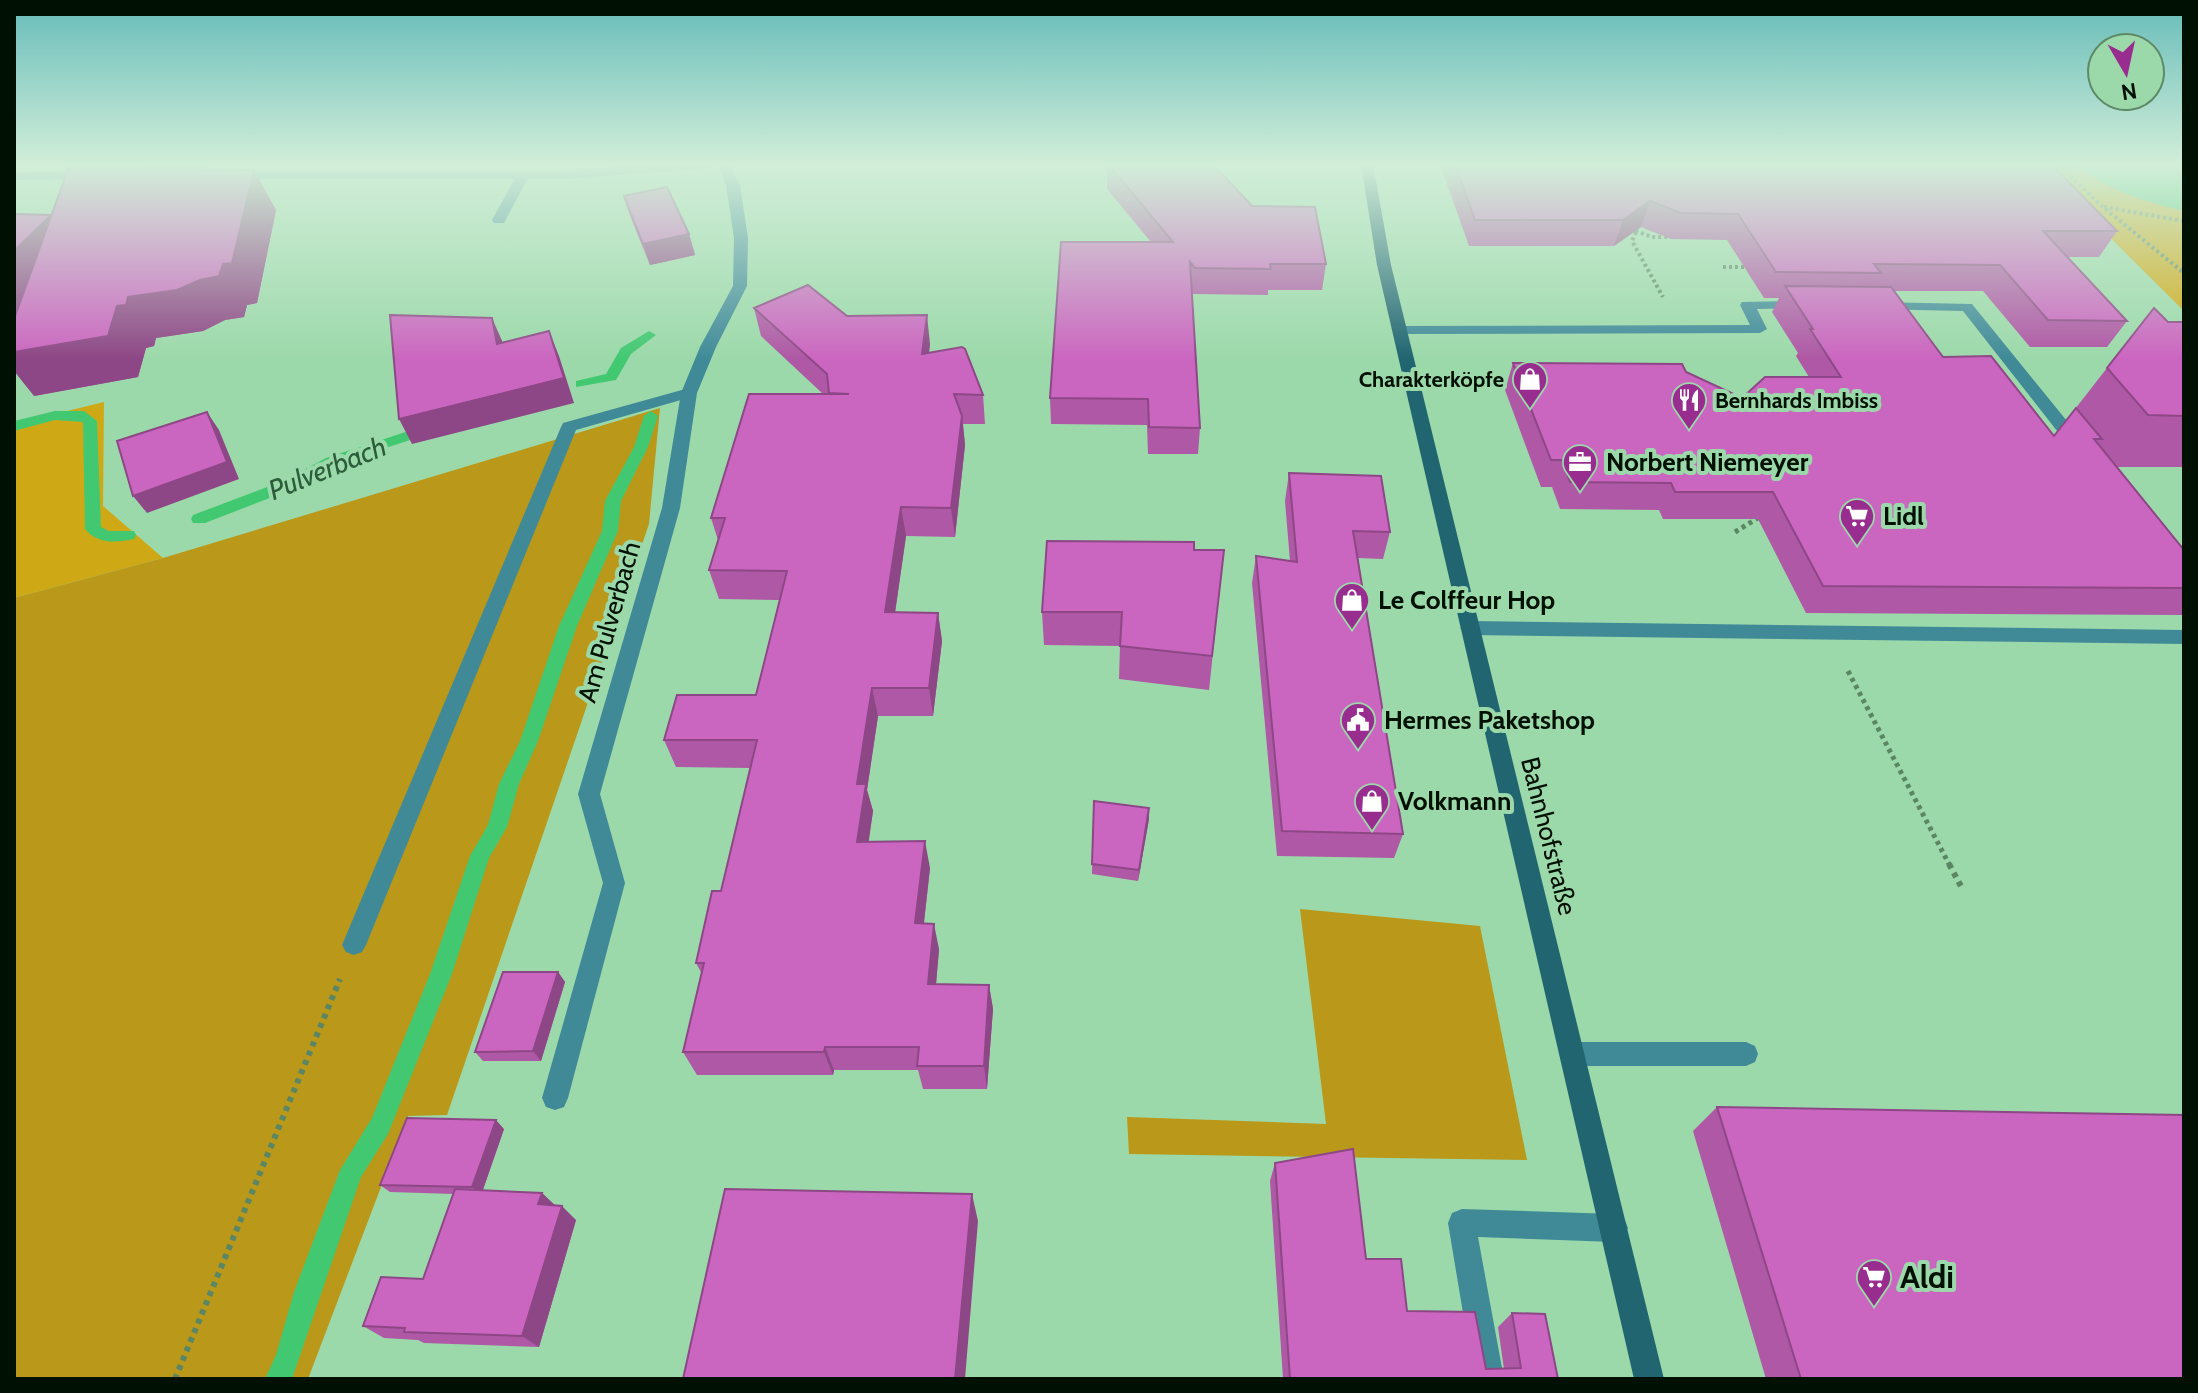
<svg xmlns="http://www.w3.org/2000/svg" width="2198" height="1393" viewBox="0 0 2198 1393" font-family="Cabin,sans-serif">
	<style>
		.green { fill: #cfa815 }
		.forest { fill: #ba981a }
		.water { fill: #43c872 }
		.lines { fill: none; stroke-linecap: round; stroke-linejoin: round }
		.stream { fill: #43c872; fill-rule: evenodd }
		.path-far2 { stroke: #5b8664; stroke-width: 4; stroke-dasharray: 3 3; stroke-linecap: butt }
		.path-far1 { stroke: #5b8664; stroke-width: 5; stroke-dasharray: 4 4; stroke-linecap: butt }
		.path { stroke: #5b8664; stroke-width: 6; stroke-dasharray: 5 5; stroke-linecap: butt }
		.lane { fill: #408a98; fill-rule: evenodd }
		.street { fill: #408a98; fill-rule: evenodd }
		.secondary { fill: #216571; fill-rule: evenodd }
		.wall { fill: #af58a5 }
		.shaded-wall { fill: #8e4786 }
		.building { fill: #cb66c0; stroke: #8e4786; stroke-width: 2 }
		.labels { text-anchor: middle; stroke-width: 8; stroke-linejoin: round; paint-order: stroke }
		.far-poi-label { font-size: 22px; font-weight: bold; fill: #001103; stroke: #9cd9aa; text-anchor: end }
		.poi-label { font-size: 26px; font-weight: bold; fill: #001103; stroke: #9cd9aa; text-anchor: start }
		.street-label { font-size: 26px; fill: #001103; stroke: #9cd9aa }
		.water-label { font-size: 28px; font-style: italic; fill: #2b5d3a; stroke: #9cd9aa }
		.near-poi-label { font-size: 32px; font-weight: bold; fill: #001103; stroke: #9cd9aa; text-anchor: start }
	</style>
	<rect width="100%" height="100%" fill="#9cd9aa"/>
	<!-- green -->
	<path class="green" d="M2036,164H2184V311Z
		M104,402L103,506L163,558L14,598V424Z"/>
	<!-- forest -->
	<path class="forest" d="M660,408L649,524L447,1115L408,1116L308,1379H14V598L163,558Z
		M1300,909L1480,926L1527,1160L1129,1154L1127,1117L1326,1124Z"/>
	<!-- water -->
	<path class="water" d="M2075,164H2184V211C2145,202 2106,190 2075,164Z"/>
	<g class="lines">
		<!-- stream -->
		<path class="stream" d="M649,331L656,335L631,354L616,380L576,387V381L606,374L621,348Z
			M55,411H84L97,421L101,527L109,531H134L136,535L134,539C116,543 97,544 85,529L83,422L55,420L14,431V421Z
			M651,411L658,416L648,447L621,501L618,531L577,626L538,741L519,784L507,827L489,858L452,974L388,1134L361,1177L292,1379H265L276,1355L294,1292L340,1170L372,1118L430,974L470,856L488,825L499,784L520,741L559,626L602,531L605,501L634,447L644,416Z
			M430,424L435,426V432L336,464L293,489L205,523H193L191,519L193,515L283,481L326,458Z"/>
		<!-- path-far2 -->
		<path class="path-far2" d="M2057,164L2103,207L2184,273
			M2104,207L2184,221
			M1633,225L1636,231L1652,237H1671
			M1636,232L1632,241L1663,297
			M1723,267H1750"/>
		<!-- path-far1 -->
		<path class="path-far1" d="M1735,532L1761,516
			M1848,671L1950,866"/>
		<!-- path -->
		<path class="path" d="M1949,864L1963,890
			M175,1379L340,979"/>
		<!-- lane -->
		<path class="lane" d="M518,173L529,176L504,223H494L492,220Z
			M1801,301L1808,305L1806,308L1757,309L1767,329L1760,333L1399,334L1392,330L1399,326L1750,325L1740,305L1742,302Z
			M1877,302L1972,304L2084,442L2086,446L2084,450H2072L1963,311L1872,309L1870,306Z
			M689,388L695,390V396L576,430L366,945L362,952L354,955L346,952L342,945L561,427L563,423Z
			M1470,621L2184,630V644L1470,635L1460,628Z
			M1572,1042H1746L1755,1046L1758,1054L1755,1062L1746,1066H1572L1563,1062L1560,1054L1563,1046Z
			M1462,1209L1614,1214L1624,1218L1628,1228L1624,1238L1614,1242L1478,1237L1504,1379H1474L1448,1223L1452,1213Z"/>
		<!-- street -->
		<path class="street" d="M655,164H730L740,185L748,238L747,286L716,347L697,393L680,508L600,794L625,883L568,1098L564,1107L555,1110L546,1107L542,1098L603,883L578,794L662,508L681,393L700,347L733,286L734,238L726,185L717,165L711,168L565,179H231L225,175L231,171H565Z
			M14,172L91,171L97,175L91,179L14,180Z"/>
		<!-- secondary -->
		<path class="secondary" d="M1361,164H1373L1391,265L1664,1379H1634L1377,265Z"/>
	</g>
	<!-- wall -->
	<path class="wall" d="M70,164H209L205,169H184L276,210L257,303L247,305L244,317L225,320L203,331L156,338L154,346L146,348L138,377L34,396L51,215Z
		M1107,164L1252,206L1326,264L1322,290H1268V295L1193,294L1192,292L1200,428L1198,454H1148L1147,425L1051,424L1050,398L1151,242L1107,189Z
		M1440,164H2051L2117,231L2099,257H2068L2127,321L2107,347H2030L1983,291H1894L1943,357L2054,436L2107,368L2168,322H2184V467H2116L2184,550V615L1806,613L1758,519H1663L1659,510L1560,509L1552,487H1541L1505,390L1513,363L1686,372L1742,398L1809,377L1796,356L1798,353L1772,312L1779,298H1764L1727,240L1671,239L1641,227L1614,246H1469Z
		M624,196L689,234L695,255L650,265L630,216Z
		M754,308L847,316L930,344L929,352L983,395L985,424H963L965,445L955,537L906,536L895,612L938,613L942,641L933,716H878L867,790L873,811L868,842L930,868L924,923L939,949L936,984L989,985L993,1009L987,1089H923L918,1070H834L833,1075H697L683,1052L702,974L696,963L721,891L750,768L676,767L664,740L756,695L780,600L719,599L709,570L718,540L711,518L823,394L761,336Z
		M1289,473L1390,532L1383,559L1358,558L1403,834L1394,858L1277,856L1252,583L1256,556L1290,561L1285,501Z
		M1224,550L1209,690L1119,679L1120,646L1044,645L1042,612Z
		M1094,801L1149,808V819L1138,881L1092,874Z
		M558,972L565,982L541,1061H483L475,1052Z
		M1717,1107L2184,1379H1766L1693,1131Z
		M504,1129L483,1190L542,1193L555,1206L576,1220L539,1347L424,1343L418,1340L384,1338L363,1326L423,1279L454,1194L390,1192L380,1185Z
		M1275,1163L1366,1259L1407,1311L1486,1369H1504L1498,1327L1512,1313L1558,1379H1283L1270,1181Z"/>
	<!-- shaded-wall -->
	<path class="shaded-wall" d="M147,164H181L192,183L143,169Z
		M254,170L276,210L257,303L247,305L244,317L225,320L203,331L156,338L154,346L146,348L138,377L34,396L14,371V352L117,306L128,297L223,264Z
		M1650,201L1641,227L1614,246L1623,220Z
		M51,215L14,319V251Z
		M689,234L695,255L650,265L643,244Z
		M927,315L930,344L925,383L922,354Z
		M492,318L503,343L497,344Z
		M549,331L559,356L574,403L412,444L399,419Z
		M207,412L219,430L239,479L147,513L133,496Z
		M962,416L965,445L955,537L951,508Z
		M901,507L906,536L891,641L885,612Z
		M938,613L942,641L933,716L929,688Z
		M872,688L878,716L867,790L873,811L865,868L857,842V784Z
		M1149,808V819L1138,881L1139,870Z
		M925,841L930,868L921,948L915,923Z
		M934,924L939,949L934,1008L928,984Z
		M558,972L565,982L541,1061L533,1051Z
		M989,985L993,1009L987,1089L984,1066Z
		M825,1047L834,1070L833,1075L824,1052Z
		M496,1120L504,1129L481,1195L472,1187Z
		M542,1193L557,1207L538,1204Z
		M972,1194L978,1221L965,1379H955Z
		M562,1206L576,1220L539,1347L522,1336Z"/>
	<!-- building -->
	<path class="building" d="M70,164H147L143,169L254,170L232,263L223,264L219,276L200,280L177,290L128,297L126,305L117,306L108,336L14,352V319Z
		M1108,164H1213L1252,206L1315,207L1326,264H1270L1271,269L1195,268L1190,262L1200,428L1149,427L1148,399L1050,398L1061,242H1173Z
		M1455,164H2051L2117,231H2043L2127,321L2048,320L2000,265L1874,264L1881,273L1776,272L1738,214L1681,213L1650,201L1623,220H1475Z
		M667,187L689,234L643,244L624,196Z
		M14,214L51,215L14,251Z
		M808,285L847,316L927,315L922,354L962,347L965,349L983,395L954,394L962,416L951,508L901,507L885,612L938,613L929,688H872L857,784H866L857,842L925,841L915,923L934,924L928,984L989,985L984,1066H917L919,1047H825L824,1052H683L704,963H696L712,891H721L757,740H664L677,695H756L787,571L709,570L725,518H711L749,394H849L829,393L827,374L754,308Z
		M1785,286L1891,287L1943,357L1991,356L2054,436L2076,408L2102,439H2094L2184,550V588L1823,586L1773,492H1675L1671,483L1570,482L1562,460H1551L1513,363L1682,364L1686,372L1742,398L1765,377H1841L1810,329H1813Z
		M2154,308L2168,322H2184V416L2148,415L2107,368Z
		M390,315L492,318L497,344L549,331L564,378L399,419Z
		M207,412L227,462L133,496L117,441Z
		M1289,473L1381,476L1390,532L1353,531L1403,834L1282,831L1256,556L1297,562Z
		M1047,541L1194,542V550H1224L1212,656L1120,646L1122,612H1042Z
		M1094,801L1149,808L1139,870L1092,864Z
		M503,972H558L533,1051L475,1052Z
		M1717,1107L2184,1115V1379H1801Z
		M407,1118L496,1120L472,1187L380,1185Z
		M1353,1149L1366,1259H1401L1407,1311L1475,1312L1486,1369L1521,1368L1512,1313L1545,1314L1558,1379H1290L1275,1163Z
		M455,1189L542,1193L538,1204L562,1206L522,1336L404,1332L405,1328L363,1326L381,1277L423,1279Z
		M725,1189L972,1194L955,1379H683Z"/>
	<!-- sky -->
	<linearGradient id="sky" x2="0" y2="1"><stop stop-color="#66bcb9"/><stop offset="0.46" stop-color="#d2eed9"/><stop offset="1" stop-color="#d2eed9" stop-opacity="0"/></linearGradient>
	<rect width="2198" height="359" fill="url(#sky)"/>
	<!-- icons -->
	<defs>
		<g id="shop-pin" transform="scale(1.8)"><path d="M0 17L-7.5 6A9.5 9.5 0 1 1 7.5 6Z" fill="#982d8f" stroke="#9cd9aa"/><path d="M-5-2.5h2.3a2.7 3.5 0 0 1 5.4 0H5L5.5 6h-11ZM-1.5-2.5h3a1.5 2.3 0 0 0-3 0Z" fill="#fff"/></g>
		<g id="restaurant-pin" transform="scale(1.8)"><path d="M0 17L-7.5 6A9.5 9.5 0 1 1 7.5 6Z" fill="#982d8f" stroke="#9cd9aa"/><path d="M-5-6h1v4h1v-4h1v4h1v-4h1v5L-1.5 .5V6h-2V.5L-5-1ZM5-6V6H3V1.5H1.5Q1.5-4 5-6Z" fill="#fff"/></g>
		<g id="office-pin" transform="scale(1.8)"><path d="M0 17L-7.5 6A9.5 9.5 0 1 1 7.5 6Z" fill="#982d8f" stroke="#9cd9aa"/><path d="M-6-3h4V-5.5h4V-3h4V5H-6ZM-1-4.5V-3h2v-1.5ZM-6 0V1H6V0Z" fill="#fff"/></g>
		<g id="supermarket-pin" transform="scale(1.8)"><path d="M0 17L-7.5 6A9.5 9.5 0 1 1 7.5 6Z" fill="#982d8f" stroke="#9cd9aa"/><path d="M-6-5.5h2.5l.6 2H6L4.5 2H-2.5L-4.4-4H-6ZM-1.5 3.2a1.3 1.3 0 1 0 .1 0ZM3 3.2a1.3 1.3 0 1 0 .1 0Z" fill="#fff"/></g>
		<g id="civic-pin" transform="scale(1.8)"><path d="M0 17L-7.5 6A9.5 9.5 0 1 1 7.5 6Z" fill="#982d8f" stroke="#9cd9aa"/><path d="M-.6-6.5H3V-4.5H.6V-3L4-1V1h2V6H-6V1h2V-1L-.6-3ZM-1.2 2.5V6h2.4V2.5Z" fill="#fff"/></g>
	</defs>
	<g fill-rule="evenodd">
		<use href="#shop-pin" x="1530" y="379"/>
		<use href="#restaurant-pin" x="1689" y="400"/>
		<use href="#office-pin" x="1580" y="462"/>
		<use href="#supermarket-pin" x="1857" y="516"/>
		<use href="#shop-pin" x="1352" y="600"/>
		<use href="#civic-pin" x="1358" y="720"/>
		<use href="#shop-pin" x="1372" y="801"/>
		<use href="#supermarket-pin" x="1874" y="1277"/>
	</g>
	<g class="labels">
		<!-- far-poi labels -->
		<g class="far-poi-label">
			<text x="1504" y="387">Charakterköpfe</text>
			<text x="1715" y="408" text-anchor="start">Bernhards Imbiss</text>
		</g>
		<!-- poi labels -->
		<g class="poi-label">
			<text x="1606" y="471">Norbert Niemeyer</text>
			<text x="1883" y="525">Lidl</text>
			<text x="1378" y="609">Le Colffeur Hop</text>
			<text x="1384" y="729">Hermes Paketshop</text>
			<text x="1398" y="810">Volkmann</text>
		</g>
		<!-- street labels -->
		<g class="street-label">
			<text transform="translate(609 622) rotate(-74)" y="9">Am Pulverbach</text>
			<text transform="translate(1549 836) rotate(76)" y="9">Bahnhofstraße</text>
		</g>
		<!-- water labels -->
		<g class="water-label">
			<text transform="translate(327 468) rotate(-22)" y="10">Pulverbach</text>
		</g>
		<!-- near-poi labels -->
		<g class="near-poi-label">
			<text x="1900" y="1288">Aldi</text>
		</g>
	</g>
	<!-- border -->
	<rect width="2198" height="1393" fill="none" stroke="#001103" stroke-width="32"/>
	<!-- north arrow -->
	<g transform="translate(2126 72) rotate(171)"><circle r="38" fill="#9cd9aa" stroke="#5e8967" stroke-width="2"/>
	<path d="M0-6L14 30L0 20L-14 30Z" fill="#982d8f"/>
	<text y="-12" font-size="22" font-weight="bold" text-anchor="middle" fill="#001103">N</text>
	</g>
</svg>
